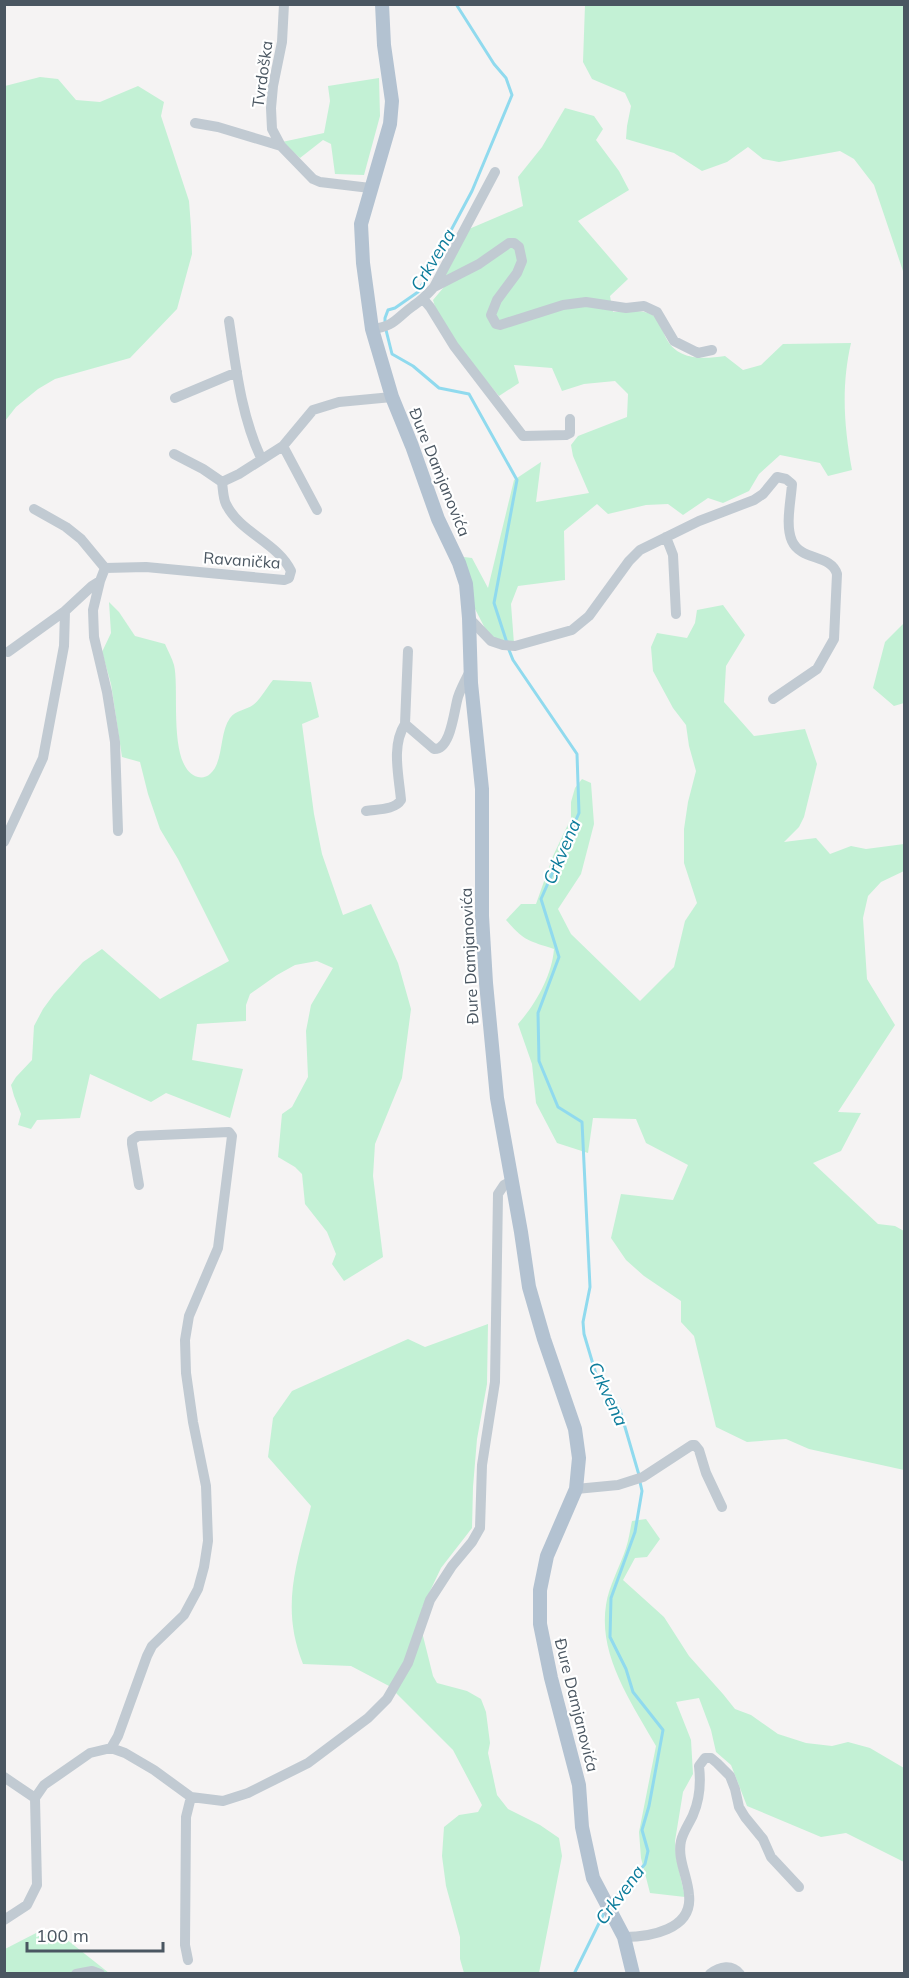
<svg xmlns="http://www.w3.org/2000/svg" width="909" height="1978" viewBox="0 0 909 1978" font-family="Mulish,sans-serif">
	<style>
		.green { fill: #c3f1d5 }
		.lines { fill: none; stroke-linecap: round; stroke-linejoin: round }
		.stream { stroke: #90daee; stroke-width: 3 }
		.minor { stroke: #c1cad2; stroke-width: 10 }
		.major { stroke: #b3c2d1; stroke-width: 14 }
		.labels { text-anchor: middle; stroke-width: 4.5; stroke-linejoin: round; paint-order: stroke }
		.street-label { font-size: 16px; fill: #4a5661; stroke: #fff }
		.water-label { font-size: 18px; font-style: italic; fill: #0c7c9b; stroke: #fff }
	</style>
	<rect width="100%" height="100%" fill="#f5f3f3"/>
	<!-- green -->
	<path class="green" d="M585,5H904V274L874,185L854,159L840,151L779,162L763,159L748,147L727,162L702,171L674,153L626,139L627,126L631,106L625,93L592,79L583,62Z
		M40,77L58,79L76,100L100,102L138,86L164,102L161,116L189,201L191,227L192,254L177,309L130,358L55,379L38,389L16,407L5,421V86Z
		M379,78L380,116L364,175L335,174L331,144L323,140L300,158L282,142L324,133L330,101L328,86Z
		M565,108L594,116L603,129L596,140L619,171L629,190L578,221L628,279L610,296L613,312C625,312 645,308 655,317C660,321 663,332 666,338C678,361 703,359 725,356L743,370L761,365L783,344L851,343C841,387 844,426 852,470L828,476L820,463L780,455L759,474L749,491L723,503L708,498L683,515L668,504L646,505L608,514L597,504L564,531L565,580L518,586L511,604L514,644L489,636L474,607L464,557L472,558L488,588L514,480L541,462L536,502L589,493L573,456L571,445L578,436L627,417L628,394L615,381L584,384L562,391L552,368L514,365L519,383L499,396C477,368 442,335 433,300L444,287L441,277L469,229L523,206L518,177L542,147Z
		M109,602L119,612L135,636L165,644C168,651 172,658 174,665C180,689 167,769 198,777C202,778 207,777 210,774C224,762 219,733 230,718C236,710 246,710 253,705C261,699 267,687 273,680L311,682L319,717L302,724L314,814L322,854L343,915L371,904L398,963L411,1009L402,1078L375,1144L373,1176L383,1257L344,1281L332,1264L336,1254L327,1232L305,1204L302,1174L295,1167L278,1157L282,1114L292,1107L308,1077L306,1031L311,1005L333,968L317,961L295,965L277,975L250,994L246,1005V1021L197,1024L192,1060L243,1069L230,1118L166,1093L151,1102L90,1074L80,1118L37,1120L31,1129L18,1125L21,1114L14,1096L11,1085L16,1077L32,1060L34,1026L43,1009L54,994L83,962L102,949L160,999L229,961L178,859L160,829L148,794L140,762L122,757L111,684L102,652L111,633Z
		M723,605L745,635L726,666L724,702L754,736L805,729L817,764L804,817L799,827L784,842L816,838L830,854L851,846L866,849L904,844V871L881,882L868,896L863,918L867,979L895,1025L838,1112L861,1113L841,1151L813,1163L878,1224L895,1226L904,1231V1470L809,1449L786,1439L747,1442L716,1427L694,1336L681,1322V1301L644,1276L626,1260L611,1238L621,1194L673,1200L688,1165L646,1143L636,1119L593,1118L588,1153L557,1143L536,1103L532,1064L518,1024C536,1004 552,975 554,949C529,941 524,941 506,920L521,904H536L553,856L571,818V802L575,788L582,779L591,783L594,824L581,874L558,909L571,934L640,1001L674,967L685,921L697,903L684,863V829L688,802L696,771L689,746L686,725L673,708L653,671L651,647L657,633L687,638L695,623L697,610Z
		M904,623V703L894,706L873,688L885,642Z
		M488,1324L487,1384L477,1439L473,1487L472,1528L441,1568L422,1608L423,1636L433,1676L437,1683L467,1691L481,1699L486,1712L490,1743L488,1753L497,1795L508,1809L540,1825L559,1838L562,1856L539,1973H464L460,1959V1937L446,1886L442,1856L444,1827L459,1815L478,1812L482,1805L453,1750L389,1686L351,1666L303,1664C280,1606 297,1564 311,1506L268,1457L273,1418L292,1391L408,1339L425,1347Z
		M646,1519L660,1539L647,1557L635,1558L623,1580L664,1617L689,1656L723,1694L735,1709L751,1715L778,1734L806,1743L832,1746L848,1742L870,1748L904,1768V1862L846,1833L821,1837L747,1806L731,1765L716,1752L711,1730L699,1698L676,1702L691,1740L693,1774L683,1792L675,1841L676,1857L685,1897L650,1893L641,1858L639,1832L656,1746C632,1703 598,1656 606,1605C609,1585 620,1567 626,1548C629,1539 630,1530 632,1521Z
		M38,1932L66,1939L109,1973L5,1974V1949Z"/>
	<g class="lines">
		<!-- stream -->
		<path class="stream" d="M385,323V318L388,310L395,308L418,292L472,191L512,95L506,78L494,64L456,4
			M386,330L392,354L413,366L439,388L469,394L517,480L494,603L507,643
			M509,650L513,660L577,754L579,813L541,899L559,957L538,1013L539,1061L558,1107L582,1122L590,1287L583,1322L584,1334L598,1381L620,1410L639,1475
			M611,1904L645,1864L648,1851L642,1830L649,1806L663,1730L633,1692L626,1669L610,1637L611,1598L635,1532L642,1491L640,1482
			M574,1974L605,1911"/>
		<!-- minor -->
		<path class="minor" d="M284,4L282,42L273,86L271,108L272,129L281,146L313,179L320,182L370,188
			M195,123L218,127L281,146
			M434,287L479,264L509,243H514L519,247L522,261L517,273L497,300L491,315L496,324L500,325L563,305L586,302L626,308L644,306L657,312L674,341L698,353L712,350
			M424,300L430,307L454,346L523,436L566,435L570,433V419
			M229,321C236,368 241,415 261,458
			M372,329C394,327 396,318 413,306C422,300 427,295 434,287L495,172
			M175,398L237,372
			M283,446L317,510
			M174,454L203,469L222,482
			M34,509L66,527L81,539L105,568
			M666,537L673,555L676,614
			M100,581L93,610L94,637L107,692L115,742L118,831
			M469,618L491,641L503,645L515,646L572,630L589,616L629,561L640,550L699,521L754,500L763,494L777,477L786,479L792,484C791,501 785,525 792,541C801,561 831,554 837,574L834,639L817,669L773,699
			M408,651L405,724L434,749C451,750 454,710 458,697C461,688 466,679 470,671
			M8,652L65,611
			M366,811C377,809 395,810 401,800C399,776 391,746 405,724
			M4,842L43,758L64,646L65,611L92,586L100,581L105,568L146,567L284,580L289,578L291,571C277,542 240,533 226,504C223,498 223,489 222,482L239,474L283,446L313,410L339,402L392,397
			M576,1489L618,1485L643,1477L692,1445H695L699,1450L706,1473L722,1507
			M111,1748L118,1736L147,1656L152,1646L184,1615L198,1589L204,1567L208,1541L206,1486L193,1422L186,1373L185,1340L189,1316L218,1248L232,1136L229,1132L138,1136L132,1140V1144L139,1185
			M4,1777L35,1798
			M4,1920L27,1905L37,1885L35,1798L44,1785L90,1753L111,1748L125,1753L154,1770L191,1797L223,1801L248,1793L308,1763L368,1718L387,1699L408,1663L430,1600L452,1566L472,1542L480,1528L482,1465L495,1382L498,1194L504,1185L512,1181
			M624,1937C649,1937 693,1930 689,1895C688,1877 677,1859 681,1841C683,1832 689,1824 693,1815C700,1799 701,1783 699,1766L705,1758H711L717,1763L730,1776L735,1789L739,1807L745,1817L763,1839L771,1857L799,1887
			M188,1960L185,1945L186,1817L191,1797
			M76,1974L92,1971L100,1974
			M710,1974C720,1966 732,1964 740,1974"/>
		<!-- major -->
		<path class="major" d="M382,4L384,45L392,101L390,124L361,224L363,263L372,329L392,397L412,446L438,519L459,563L466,584L469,618L471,683L482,789V916L486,983L497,1098L521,1232L529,1287L544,1339L575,1429L579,1458L576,1489L547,1556L540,1590V1624L551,1678L579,1785L582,1827L593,1878L624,1937L633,1974"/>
	</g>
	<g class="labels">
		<!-- street labels -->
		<g class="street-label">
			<text transform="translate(262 74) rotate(-82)" y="6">Tvrdoška</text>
			<text transform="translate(440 472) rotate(68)" y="6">Đure Damjanovića</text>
			<text transform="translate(242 560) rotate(4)" y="6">Ravanička</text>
			<text transform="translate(469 956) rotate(-93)" y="6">Đure Damjanovića</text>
			<text transform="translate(577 1705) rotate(76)" y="6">Đure Damjanovića</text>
		</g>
		<!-- water labels -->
		<g class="water-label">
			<text transform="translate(433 260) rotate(-59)" y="6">Crkvena</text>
			<text transform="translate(562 852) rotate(-67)" y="6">Crkvena</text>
			<text transform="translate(608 1394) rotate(65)" y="6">Crkvena</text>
			<text transform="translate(620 1895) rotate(-53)" y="6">Crkvena</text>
		</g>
	</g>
	<!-- border -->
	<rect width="909" height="1978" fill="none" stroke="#4a5661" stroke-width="12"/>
	<!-- scale -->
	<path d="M27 1942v9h136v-9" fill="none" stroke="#4a5661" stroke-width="3"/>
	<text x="36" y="1942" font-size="18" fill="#4a5661" stroke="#ffffff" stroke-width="4.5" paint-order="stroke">100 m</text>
</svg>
